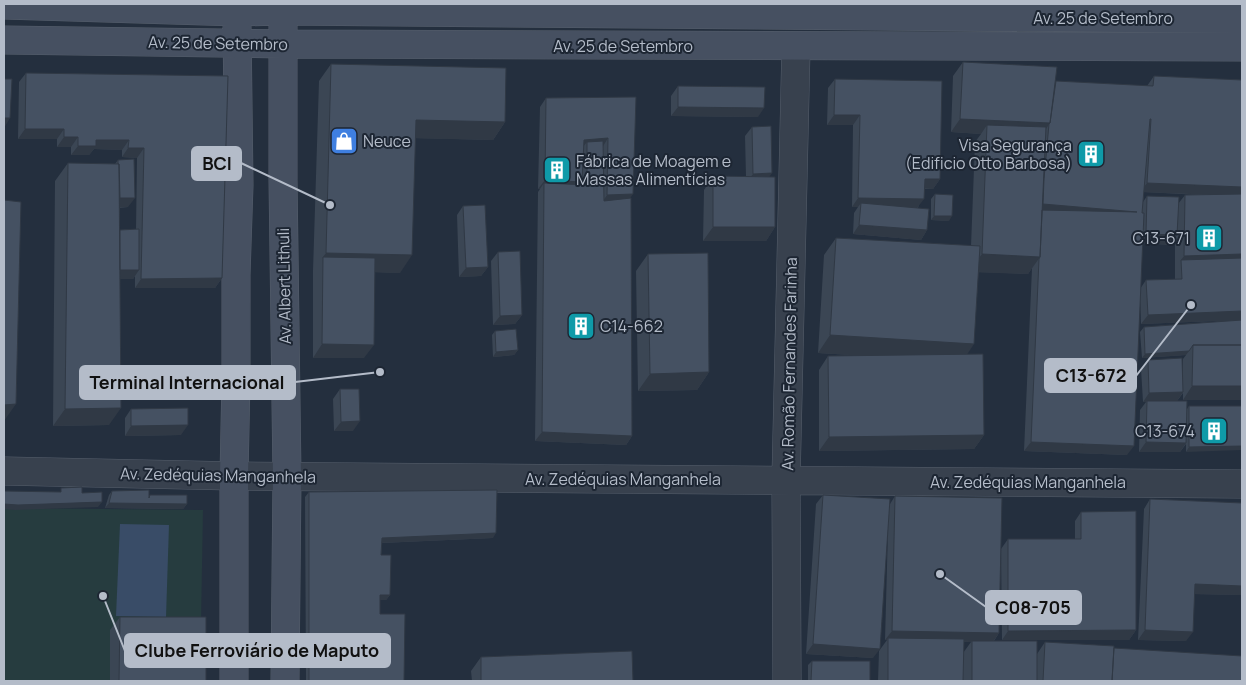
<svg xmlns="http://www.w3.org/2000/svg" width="1246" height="685" viewBox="0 0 1246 685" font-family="Manrope,sans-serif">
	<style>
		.green { fill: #263c3f }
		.water { fill: #394c67 }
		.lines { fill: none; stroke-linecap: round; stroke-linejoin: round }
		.street-casing { stroke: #565f6c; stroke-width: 29 }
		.secondary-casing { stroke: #565f6c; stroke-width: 29 }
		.street { stroke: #38414e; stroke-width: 28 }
		.secondary { stroke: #465061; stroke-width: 28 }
		.wall { fill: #3b4654; fill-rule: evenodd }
		.shaded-wall { fill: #303945 }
		.building { fill: #455162; stroke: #303945 }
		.labels { text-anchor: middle; stroke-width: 4; stroke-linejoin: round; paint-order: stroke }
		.street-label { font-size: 16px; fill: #b4bcc9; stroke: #1d2633 }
		.poi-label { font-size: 16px; fill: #b4bcc9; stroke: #1d2633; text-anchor: start }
		.leader { fill: none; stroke: #b4bcc9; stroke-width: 2 }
		.callout-dot { fill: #b4bcc9; stroke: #1d2633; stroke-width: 2 }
		.callout { fill: #b4bcc9; stroke: #b4bcc9; stroke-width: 2 }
		.callout-label { font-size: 18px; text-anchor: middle; font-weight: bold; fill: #111 }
	</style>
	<rect width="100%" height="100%" fill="#242f3e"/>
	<!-- green -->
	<path class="green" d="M4,508L203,510L200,681H4Z"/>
	<!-- water -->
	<path class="water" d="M120,524L169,525L166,617L116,616Z"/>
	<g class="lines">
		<!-- street casing -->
		<g class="street-casing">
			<path id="street" d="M4,471L234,476L1242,484
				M787,681L786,480L796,47"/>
		</g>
		<!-- secondary casing -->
		<g class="secondary-casing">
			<path id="secondary" d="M4,5L238,12L283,11L1242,19
				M283,25V179L287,476L285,681
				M4,40L284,44L1242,47
				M234,681V476L236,379V275L239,185L237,26"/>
		</g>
		<!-- street -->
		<use href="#street" class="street"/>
		<!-- secondary -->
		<use href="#secondary" class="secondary"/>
	</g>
	<!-- wall -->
	<path class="wall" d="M963,62L1056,81L1147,86L1154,76L1242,80V400H1183V393L1177,401L1187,409L1189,406H1242L1186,452V444L1180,452H1139L1140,410L1146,402H1143L1141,369L1148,360L1183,375V359L1186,355L1142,358L1140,332L1144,327L1240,320L1141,324L1140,295L1127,455L1024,451L1032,268L1028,274L978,272L967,354L984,435L974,449L819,451V370L828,356H868L818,353L824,255L836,238L971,246L975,142L981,134L951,132L953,76ZM1144,192L1200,195H1185L1178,204L1147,196L1143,202ZM1175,238V279L1146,280L1140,289L1142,243L1170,245Z
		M331,64L505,122L493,140L415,138L400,273L375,272L364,358H313V271L319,81Z
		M26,73L228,76L222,278L215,288H135V276L133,279H120L109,425L53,426L55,181L68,163L115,164L118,160L128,207L120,208V230L136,229L137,158L122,157V150L94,149L89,155H71V147H57V139H18L19,82Z
		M835,79L940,179L933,189H924L918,208L927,230L921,240L853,234L854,213L858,207H852L853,125H827L828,88Z
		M678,86L758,117L671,116V96Z
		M636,97L630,198L632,436L626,445L535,441L538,192L540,189H538L540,107L546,98Z
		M752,127L769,177L775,227L766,241H703L704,190L713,176L746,177L745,136Z
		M935,194L949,221L931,220V199Z
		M463,206L488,267L481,276L459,277L457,215Z
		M498,252L522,315L515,324L493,325L491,261Z
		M648,254L709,372L697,390L638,391L636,271Z
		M495,331L518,350L514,355L493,357L492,335Z
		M340,389L353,431H334L333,399Z
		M131,409L181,435L125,436V418Z
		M112,491L149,496L150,495L187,504L183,509L105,508L109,495Z
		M309,492L493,538L382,543L381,555L390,595L386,600H380V614L404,681H306L305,497Z
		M823,495L890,504L895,496L999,633L994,641L1037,654L1045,642L1114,648L1242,681H878L879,651L887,640H885L888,529L873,658L806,654L816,504ZM964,642H971L963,653Z
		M1150,499L1242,503V595L1194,594L1186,641L1138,640L1144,509Z
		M1081,512L1136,630L1129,640H1002L1001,549L1008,539H1075V521Z
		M120,617L206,681H110V630Z
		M481,657L633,681H472L471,671Z
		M812,661L870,681H808V665Z"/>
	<!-- shaded-wall -->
	<path class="shaded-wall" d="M678,107L764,108L758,117L671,116Z
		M834,115H860L853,125H827Z
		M4,118H10L4,128Z
		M960,119L1050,123L1041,136L987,125L981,134L951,132Z
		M416,120L505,122L493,140L404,138Z
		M25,129H64L57,139H18Z
		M64,137H78L71,147H57Z
		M608,138L602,148L587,142L581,149L584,140Z
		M96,140H129L122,150L94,149L89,155H71L78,146Z
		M128,148H144L137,158L122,157Z
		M772,173L765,183H746L753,174Z
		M925,179H940L933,189L918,188Z
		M545,180L582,182L576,191L544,183L540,189H538Z
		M1147,183L1242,187V194L1241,196L1140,192Z
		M633,194L626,204H601L607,195Z
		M119,198H135L128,207L112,208Z
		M858,198L924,199L917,208L861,203L858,207H852Z
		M1041,204L1137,212L1041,214Z
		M934,216H952L949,221L931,220Z
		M859,225L927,230L921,240L853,234Z
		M713,227H775L766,241H703Z
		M1146,234L1177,235L1170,245L1139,243Z
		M326,253L412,255L400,273L323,271V257Z
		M982,254L1040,257L1028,274L969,272Z
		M1242,254V268L1181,260L1184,256Z
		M488,267L481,276L459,277L466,268Z
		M120,270H139L133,279H113Z
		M222,278L215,288H135L141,279Z
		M1242,311V320L1141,324L1148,315Z
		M522,315L515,324L493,325L500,316Z
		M830,335L974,344L962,362L818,353Z
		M322,344L374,345L364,358H313Z
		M518,350L514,355L493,357L496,352Z
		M1189,351L1186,355L1142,358L1145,354Z
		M709,372L697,390L638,391L650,374Z
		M1192,386H1242V400H1183Z
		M1183,392L1177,401H1147L1146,402H1143L1149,393Z
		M16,404L4,421V405Z
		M121,408L109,425L53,426L65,409Z
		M360,421L353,431H334L341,422Z
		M188,425L181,435L125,436L131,426Z
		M542,432L632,436L626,445L535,441Z
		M984,435L974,449L819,451L829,437Z
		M1031,442L1134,446L1127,455L1024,451Z
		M1146,442L1186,443L1180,452H1139Z
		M1242,446V450L1186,452L1189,447Z
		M102,502L98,507L15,510L4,509V504Z
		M109,503L187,504L183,509L105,508Z
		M496,533L493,538L379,543L382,538Z
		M1195,584L1242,586V595L1188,594Z
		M380,595H390L386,600H377Z
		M1136,630L1129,640H1002L1008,631Z
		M1145,630L1193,632L1186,641L1138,640Z
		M892,631L999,633L992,643L972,641L971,642L888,640V638L887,640H885Z
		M813,644L880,649L873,658L806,654Z"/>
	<!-- building -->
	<path class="building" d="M963,62L1057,67L1050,123L960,119Z
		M331,64L506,68L505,122L416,120L412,255L326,253Z
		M26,73L228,76L222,278L141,279L144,148H128L129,140H96V146H78V137H64V129H25Z
		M1154,76L1242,80V187L1147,183L1151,119H1150L1142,213H1144L1134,446L1031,442L1039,259L1040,257L1042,210L1137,212L1043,204L1044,179L1049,124L1050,123L1056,81L1153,86Z
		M4,79H12L10,118H4Z
		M835,79L942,81L940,179H925L924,199L858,198L860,115H834Z
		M678,86L765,87L764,108L678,107Z
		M636,97L633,194L607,195L608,138L584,140L582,182L545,180L546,98Z
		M987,125L1046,127L1040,257L982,254Z
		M771,126L772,173L753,174L752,127Z
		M603,141L604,201L631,198L632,436L542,432L544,183L587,185V142Z
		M134,159L135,198H120L119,164H118V160Z
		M68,163L119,164L121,408L65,409Z
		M713,176L775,177V227H713Z
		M935,194L953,195L952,216H934Z
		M1242,194V254L1184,256L1185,195Z
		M1147,196L1179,197L1177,235L1146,234Z
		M4,200L21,202L16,404L4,405Z
		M861,203L929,209L927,230L859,225Z
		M485,205L488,267L466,268L463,206Z
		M139,229V270H120V230Z
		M836,238L980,246L974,344L830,335Z
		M520,251L522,315L500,316L498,252Z
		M708,253L709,372L650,374L648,254Z
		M323,257L375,258L374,345L322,344Z
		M1242,258V311L1148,315L1146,280L1182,279L1181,260Z
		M1242,320V345H1193L1189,351L1145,354L1144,327Z
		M516,329L518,350L496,352L495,331Z
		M1193,345H1242V386H1192Z
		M983,354L984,435L829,437L828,356Z
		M1182,358L1183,392L1149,393L1148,360Z
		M340,389H359L360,421L341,422Z
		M1147,401H1187L1186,443L1146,442Z
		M1189,406H1242V446L1189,447Z
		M188,408V425L131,426V409Z
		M82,487V493L102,492V502L18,505L4,504V491L61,492V488Z
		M149,490V498L150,495H187V504L109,503L112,491Z
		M497,490L496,533L382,538L381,555H391L390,595H380V614H405L404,681H309V492Z
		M823,495L890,499L880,649L813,644Z
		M895,496L1002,498L999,633L892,631Z
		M1150,499L1242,503V586L1195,584L1193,632L1145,630Z
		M1136,511V630L1008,631V539H1081V512Z
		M120,617H206V681H119Z
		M888,638L964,639L963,681H888Z
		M972,641H1037V681H972Z
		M1045,642L1114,646L1112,681H1043Z
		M1114,648L1242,656V681H1112Z
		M632,651L633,681H481V657Z
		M812,661H870V681H811Z"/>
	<!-- icons -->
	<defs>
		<g id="shop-square" transform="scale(1.4375)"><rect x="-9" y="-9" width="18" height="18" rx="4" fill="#3f7fe0" stroke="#1d2633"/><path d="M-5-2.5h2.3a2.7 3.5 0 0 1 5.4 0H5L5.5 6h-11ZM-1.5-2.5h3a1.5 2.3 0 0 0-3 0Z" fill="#fff"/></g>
		<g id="building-square" transform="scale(1.4375)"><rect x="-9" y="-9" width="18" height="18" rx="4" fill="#0f9aa8" stroke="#1d2633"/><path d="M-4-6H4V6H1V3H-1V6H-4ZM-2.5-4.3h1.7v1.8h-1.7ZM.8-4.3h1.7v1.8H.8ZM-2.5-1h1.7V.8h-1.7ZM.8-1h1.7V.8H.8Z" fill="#fff"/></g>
	</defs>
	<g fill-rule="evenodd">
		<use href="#shop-square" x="344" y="141"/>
		<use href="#building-square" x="1091" y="154"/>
		<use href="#building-square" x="557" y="170"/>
		<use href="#building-square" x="1209" y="238"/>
		<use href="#building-square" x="581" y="326"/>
		<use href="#building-square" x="1214" y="431"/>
	</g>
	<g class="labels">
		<!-- street labels -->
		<g class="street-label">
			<text x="1103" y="24">Av. 25 de Setembro</text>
			<text transform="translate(218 43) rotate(1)" y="6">Av. 25 de Setembro</text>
			<text x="623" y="52">Av. 25 de Setembro</text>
			<text transform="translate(284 286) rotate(-91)" y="6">Av. Albert Lithuli</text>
			<text transform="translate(789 364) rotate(-89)" y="6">Av. Romão Fernandes Farinha</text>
			<text transform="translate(218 475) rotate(1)" y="6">Av. Zedéquias Manganhela</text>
			<text x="623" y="485">Av. Zedéquias Manganhela</text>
			<text x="1028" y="488">Av. Zedéquias Manganhela</text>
		</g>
		<!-- poi labels -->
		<g class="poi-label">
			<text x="363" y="147">Neuce</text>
			<text x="1072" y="151" text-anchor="end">Visa Segurança<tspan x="1072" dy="18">(Edificio Otto Barbosa)</tspan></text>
			<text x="576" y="167">Fábrica de Moagem e<tspan x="576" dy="18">Massas Alimentícias</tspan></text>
			<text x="1190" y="244" text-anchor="end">C13-671</text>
			<text x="600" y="332">C14-662</text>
			<text x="1195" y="437" text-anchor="end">C13-674</text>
		</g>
	</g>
	<!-- callouts -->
	<path class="leader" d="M330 205L241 163M1191 305L1136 376M380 372L295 382M940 574L986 607M103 596L125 651"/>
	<g class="callout-dot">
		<circle cx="330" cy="205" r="5"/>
		<circle cx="1191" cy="305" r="5"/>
		<circle cx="380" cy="372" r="5"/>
		<circle cx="940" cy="574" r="5"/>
		<circle cx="103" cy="596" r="5"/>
	</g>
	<g class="callout">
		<rect x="192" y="147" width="49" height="33" rx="5"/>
		<rect x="1045" y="359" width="91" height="33" rx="5"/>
		<rect x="80" y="366" width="215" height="33" rx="5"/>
		<rect x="986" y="591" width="95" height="33" rx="5"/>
		<rect x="125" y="634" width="265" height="33" rx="5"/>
	</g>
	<g class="callout-label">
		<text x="217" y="170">BCI</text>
		<text x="1091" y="382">C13-672</text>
		<text x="187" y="389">Terminal Internacional</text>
		<text x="1033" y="614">C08-705</text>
		<text x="257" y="657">Clube Ferroviário de Maputo</text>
	</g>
	<!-- border -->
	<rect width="1246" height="685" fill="none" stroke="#b4bcc9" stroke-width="10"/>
</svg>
